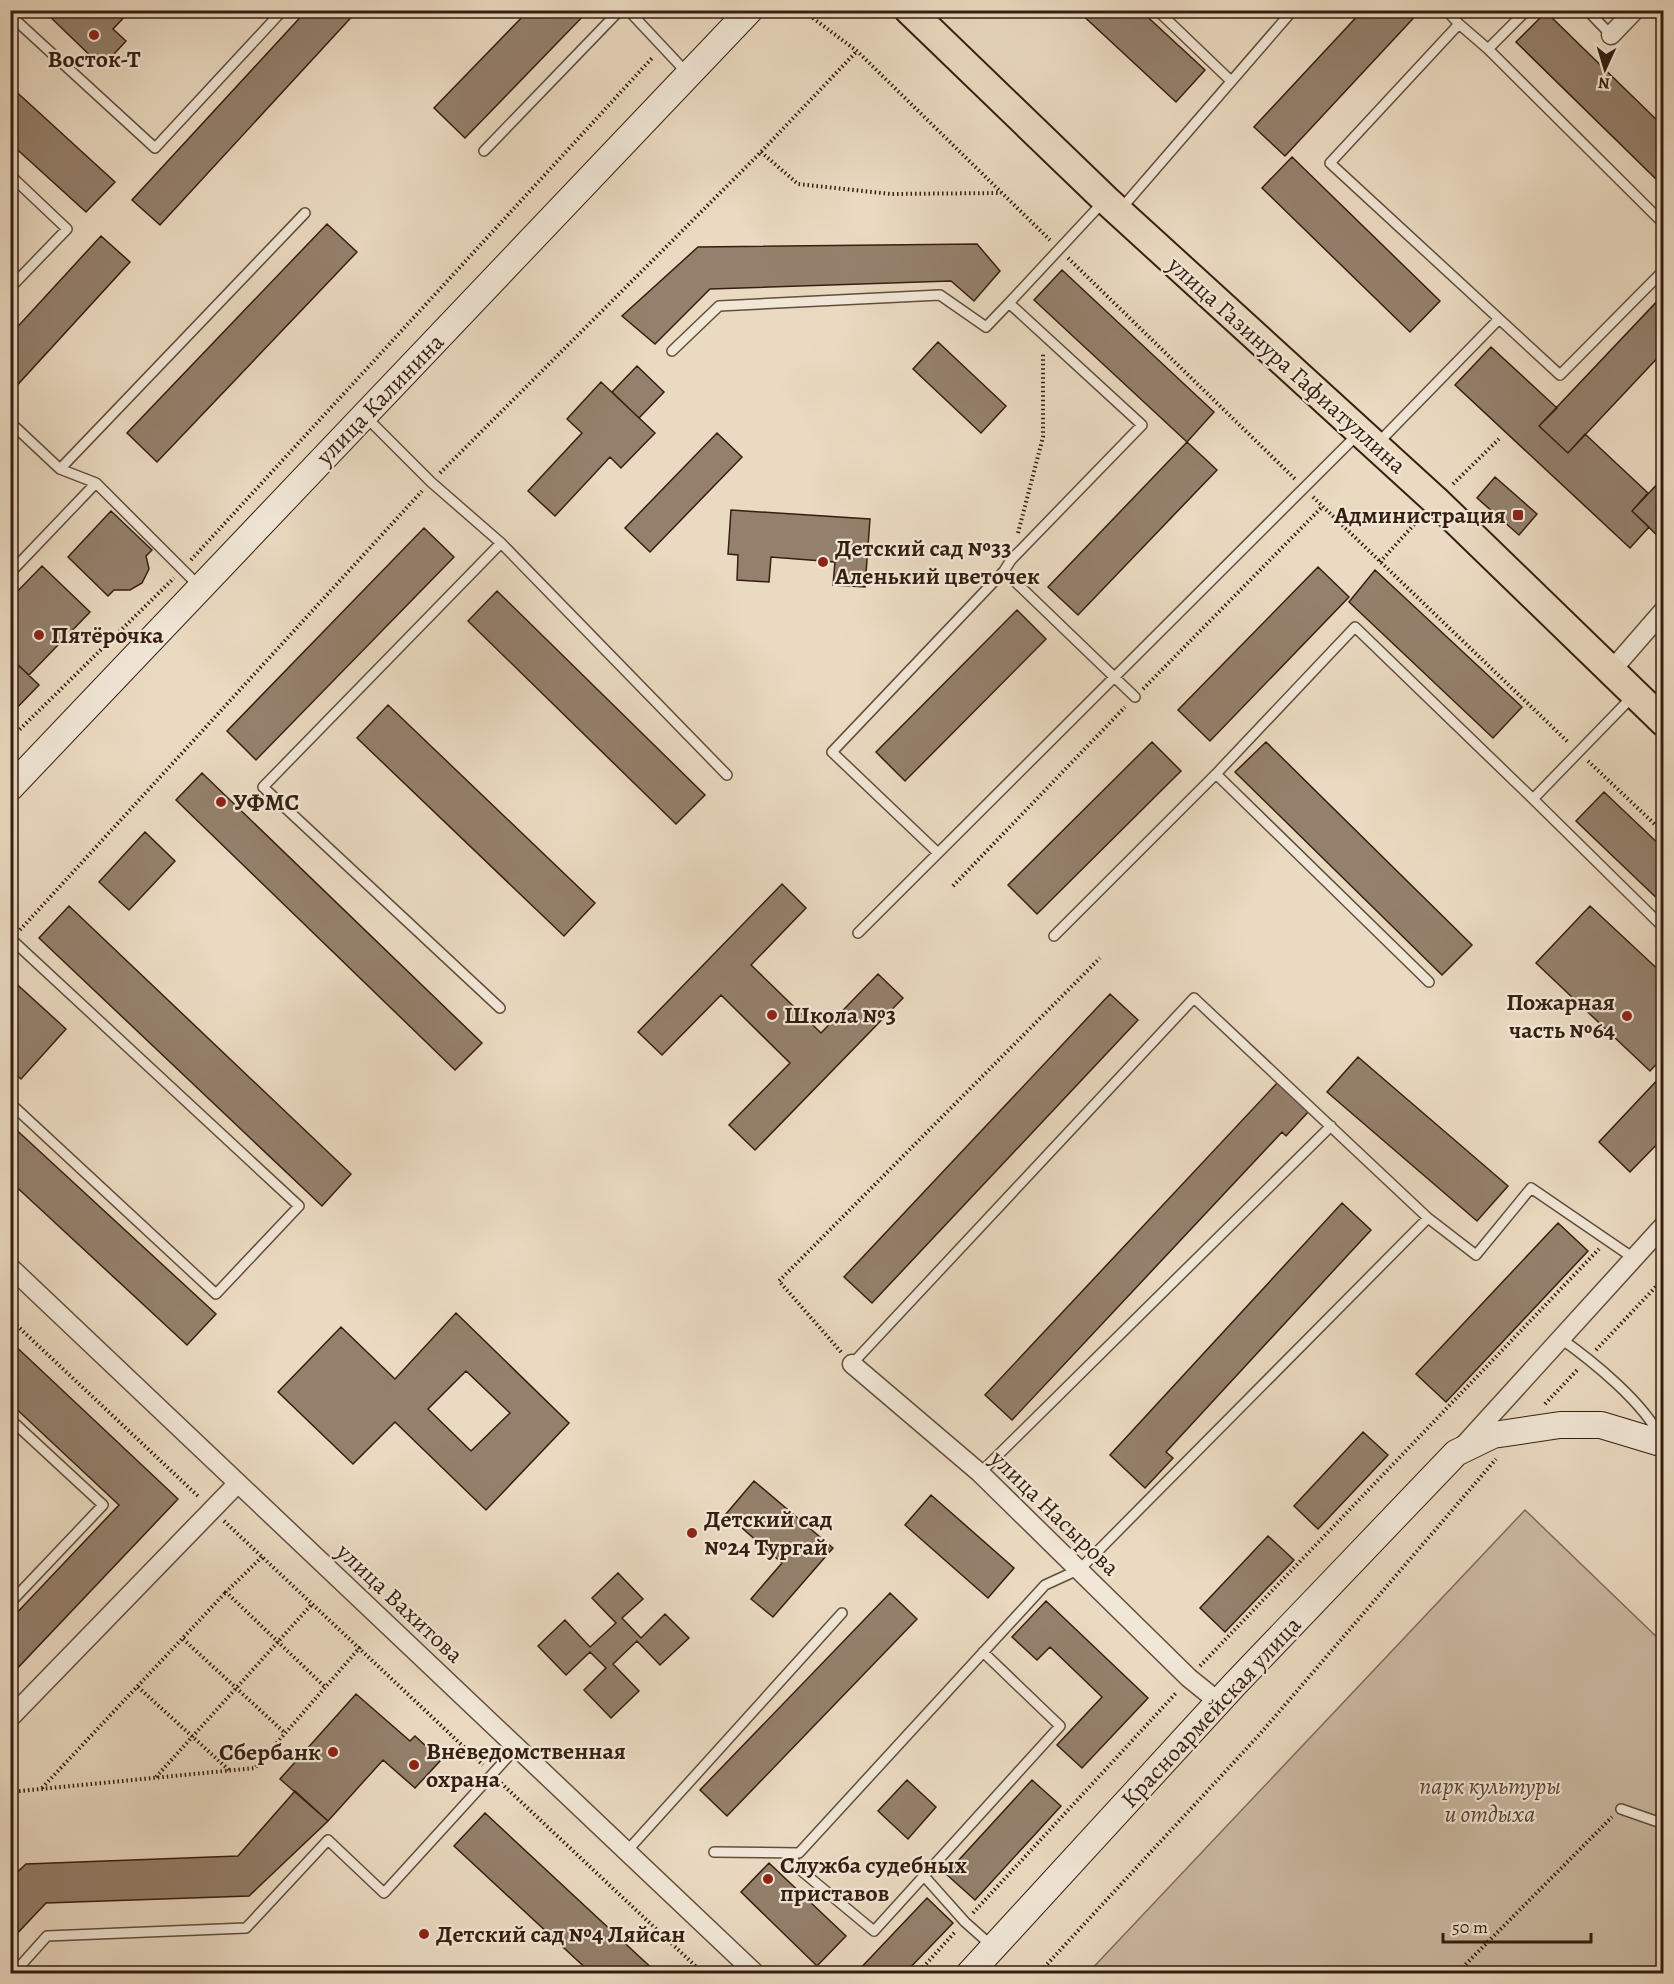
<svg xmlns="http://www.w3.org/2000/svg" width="1674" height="1984" viewBox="0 0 1674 1984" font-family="Alegreya,serif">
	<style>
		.green { fill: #cbbaa3; stroke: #806c5a; stroke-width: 1.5 }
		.building { fill: #94806c; stroke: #361e10; stroke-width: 1.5; fill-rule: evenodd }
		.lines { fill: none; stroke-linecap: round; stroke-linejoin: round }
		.lane-casing { stroke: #634d3c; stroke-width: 12 }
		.street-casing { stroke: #634d3c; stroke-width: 21 }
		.secondary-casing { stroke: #361e10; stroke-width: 28 }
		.primary-casing { stroke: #361e10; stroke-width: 32 }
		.path { stroke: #361e10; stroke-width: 4; stroke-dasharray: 1.5 3; stroke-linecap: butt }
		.lane { stroke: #f1e7d7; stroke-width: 9 }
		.street { stroke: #f1e7d7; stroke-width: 18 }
		.secondary { stroke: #f1e7d7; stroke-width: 26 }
		.primary { stroke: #eadac1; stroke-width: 28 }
		.poi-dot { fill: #8f2418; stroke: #f1e7d7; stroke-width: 2 }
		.labels { text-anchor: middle; stroke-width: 4.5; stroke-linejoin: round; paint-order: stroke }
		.poi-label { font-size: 24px; font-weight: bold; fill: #361e10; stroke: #f1e7d7; text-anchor: start }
		.street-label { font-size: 24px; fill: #361e10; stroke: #f1e7d7 }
		.park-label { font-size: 24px; font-style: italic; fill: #5b4535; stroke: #f1e7d7 }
	</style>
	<rect width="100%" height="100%" fill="#eadac1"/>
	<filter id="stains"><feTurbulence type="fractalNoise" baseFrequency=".00333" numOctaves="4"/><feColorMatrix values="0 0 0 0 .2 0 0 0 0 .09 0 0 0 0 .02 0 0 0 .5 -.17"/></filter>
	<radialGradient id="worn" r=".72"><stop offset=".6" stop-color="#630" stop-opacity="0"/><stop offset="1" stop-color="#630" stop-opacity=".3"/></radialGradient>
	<!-- green -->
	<path class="green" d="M1525,1510L1663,1643V1973L1087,1974Z"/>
	<!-- building -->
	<path class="building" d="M43,10H131L113,29L126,41L102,67Z
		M307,10H358L160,225L132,200Z
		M529,10H589L465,138L434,108Z
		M1077,10H1140L1205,70L1176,102Z
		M1363,10H1421L1285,156L1254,127Z
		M1546,12L1664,127V174L1657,180L1516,42Z
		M10,86L115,182L86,212L10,143Z
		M1292,157L1440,301L1410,332L1262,188Z
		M327,224L357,252L157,462L127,433Z
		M101,236L130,262L10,393V335Z
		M977,244L1000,271L974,301L951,281L710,289L655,344L622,316L698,247Z
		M1062,270L1214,412L1187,442L1034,300Z
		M1664,294V351L1568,453L1539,426Z
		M938,342L1006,406L981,433L913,369Z
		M1491,347L1557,408L1539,426L1568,453L1585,434L1648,493L1632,511L1649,527L1630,548L1455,385Z
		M637,366L664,392L639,418L612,392Z
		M601,382L655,433L621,468L610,457L555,516L528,491L582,433L567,419Z
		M717,433L742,457L650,552L625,528Z
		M1187,442L1217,470L1078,615L1048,587Z
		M1495,477L1537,514L1519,535L1477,498Z
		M1664,477V537L1661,539L1632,511Z
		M731,510L870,519L865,587L833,585L835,562L771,557L769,582L737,580L738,555L728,554Z
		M111,511L152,550L146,556L149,569L142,583L130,590H114L108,596L68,557Z
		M424,528L454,557L256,760L227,731Z
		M42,566L90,612L29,675L10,658V599Z
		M1318,567L1349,597L1210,741L1178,710Z
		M1375,570L1522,707L1493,738L1349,602Z
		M497,591L705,795L676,824L468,621Z
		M1017,610L1046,639L905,781L876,752Z
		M11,658L39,685L10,715V659Z
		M388,705L595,903L564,936L357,738Z
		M1152,742L1181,771L1037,914L1008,885Z
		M1266,742L1472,945L1442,975L1235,772Z
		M202,773L482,1043L455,1070L176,800Z
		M1604,792L1664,849V905L1576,821Z
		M145,832L175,861L129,910L99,882Z
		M782,884L806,908L751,965L821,1033L878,974L903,998L755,1150L729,1125L790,1063L721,995L662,1055L638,1032Z
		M69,906L351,1174L322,1206L39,938Z
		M1590,906L1664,975V1056L1650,1071L1536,963Z
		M10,978L66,1029L21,1079L10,1069Z
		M1110,994L1138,1020L872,1303L844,1277Z
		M1358,1057L1508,1186L1477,1221L1327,1092Z
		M1664,1073V1137L1630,1172L1599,1142Z
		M1279,1081L1310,1110L1286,1136L1282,1132L1012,1420L985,1395Z
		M10,1124L216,1314L187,1345L10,1181Z
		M1342,1203L1371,1230L1166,1452L1173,1458L1145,1488L1110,1455Z
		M1558,1223L1588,1251L1446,1402L1416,1374Z
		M456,1313L569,1423L486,1510L395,1422L353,1464L278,1392L341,1327L395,1379ZM466,1371L510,1413L471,1451L428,1409Z
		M10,1341L178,1499L10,1676V1620L119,1505L10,1403Z
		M1363,1432L1388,1455L1318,1529L1294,1506Z
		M754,1481L833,1548L773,1617L751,1599L782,1563L726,1514Z
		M931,1495L1014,1568L988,1598L905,1525Z
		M1268,1536L1294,1560L1225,1632L1200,1608Z
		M618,1573L643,1599L622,1618L641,1638L665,1614L689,1638L660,1665L637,1641L613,1664L639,1691L611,1718L584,1690L606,1668L590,1652L566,1675L538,1646L565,1620L590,1647L616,1623L592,1598Z
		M890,1593L917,1619L727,1816L700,1790Z
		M1046,1601L1148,1698L1082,1768L1057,1745L1102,1697L1050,1647L1037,1660L1012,1637Z
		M356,1694L410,1741L415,1736L441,1760L415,1788L383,1760L328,1821L280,1779Z
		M907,1780L936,1807L908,1839L878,1811Z
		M1032,1780L1061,1806L975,1900L946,1874Z
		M295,1791L328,1821L249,1896L46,1903L10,1941V1879L26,1864L238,1856Z
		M485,1813L658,1974H592L454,1846Z
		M769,1863L846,1936L817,1966L741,1892Z
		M927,1898L953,1923L904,1974H855Z"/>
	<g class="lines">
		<!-- lane casing -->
		<g class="lane-casing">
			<path id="lane" d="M628,10L688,74
				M1157,10L1231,81
				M1446,10L1459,24
				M1587,10L1611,35
				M10,15L155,148L283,10
				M1488,49L1527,10
				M484,151L620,10
				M10,175L67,229L10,288
				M1120,210L1293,10
				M1664,224L1488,49L1459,24L1330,163L1560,375L1664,270
				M672,351L719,306L940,295L986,327L1009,303
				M366,417L431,482L501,543L727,775
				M10,426L12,424L60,469L96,483L200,587
				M1377,444L1499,319
				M60,469L305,213
				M1004,571L1135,697
				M10,573L96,483
				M1216,774L1429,982
				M1533,799L1664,928
				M938,853L832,752L1004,571L1011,560L1142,425L1009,303L1104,201
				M858,933L1357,435
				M1054,936L1216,774L1355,627L1533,799L1633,696
				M10,938L299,1206L216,1294L10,1103
				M500,1008L263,787L501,543
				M1560,1338C1591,1360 1645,1403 1661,1439
				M852,1364L1194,998L1428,1218L1476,1255L1531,1188L1632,1257
				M10,1419L103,1505L10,1603
				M980,1473L1331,1126
				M1621,1809L1664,1824
				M627,1851L842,1613
				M714,1852L799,1853L1045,1585L1080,1569L1428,1218
				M790,1853L798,1868L874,1931L1060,1726L983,1652
				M924,1876L965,1922L992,1946
				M13,1974L47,1936L246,1928L328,1840L384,1893L517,1747"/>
		</g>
		<!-- street casing -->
		<g class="street-casing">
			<path id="street" d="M1611,35L1635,10
				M1611,671L1664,610
				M10,1267L756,1974
				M852,1364L980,1473L1189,1678L1220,1703
				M1464,1445L1664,1225
				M10,1718L238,1483"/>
		</g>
		<!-- secondary casing -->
		<g class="secondary-casing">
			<path id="secondary" d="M10,788L750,10
				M969,1974L1235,1684L1456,1453L1493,1435L1560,1425H1601L1664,1444"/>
		</g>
		<!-- primary casing -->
		<g class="primary-casing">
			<path id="primary" d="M909,10L1106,200L1436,501L1664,722"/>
		</g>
		<!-- path -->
		<path class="path" d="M802,10L857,51L1050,240
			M761,152L798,184L891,194L1001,193
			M1068,258L1295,479
			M440,473L758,155L857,51
			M1453,484L1499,439
			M1313,497L1569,743
			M1018,533L1043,437V352
			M191,560L653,57
			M1380,562L1420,518
			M1143,689L1322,507
			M10,739L174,578
			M1588,761L1664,833
			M953,886L1125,707
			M20,930L422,491
			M10,1319L199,1497
			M1596,1350L1664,1278
			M841,1352L779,1281L1100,958
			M1545,1404L1579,1368
			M224,1521L483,1765
			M262,1557L226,1592L325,1687
			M183,1639L285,1733
			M1200,1666L1599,1249
			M138,1687L229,1770
			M156,1777L312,1604
			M501,1783L704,1974
			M42,1788L226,1592
			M10,1792L255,1768L362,1645
			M973,1913L1177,1692
			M917,1974L955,1932
			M1038,1974L1260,1734L1496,1459
			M1456,1974L1612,1817"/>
		<!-- lane -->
		<use href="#lane" class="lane"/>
		<!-- street -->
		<use href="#street" class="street"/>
		<!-- secondary -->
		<use href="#secondary" class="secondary"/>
		<!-- primary -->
		<use href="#primary" class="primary"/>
	</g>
	<!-- markers -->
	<g class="poi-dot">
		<circle cx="94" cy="35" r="6"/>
		<rect x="1512" y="509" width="12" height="12" rx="3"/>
		<circle cx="823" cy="562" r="6"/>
		<circle cx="39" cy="635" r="6"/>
		<circle cx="221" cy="802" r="6"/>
		<circle cx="772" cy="1015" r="6"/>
		<circle cx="1627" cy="1016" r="6"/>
		<circle cx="692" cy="1533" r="6"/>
		<circle cx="333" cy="1752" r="6"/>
		<circle cx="414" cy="1765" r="6"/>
		<circle cx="768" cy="1879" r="6"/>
		<circle cx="424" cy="1934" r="6"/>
	</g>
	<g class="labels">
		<!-- poi labels -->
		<g class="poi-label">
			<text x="94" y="67" text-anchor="middle">Восток-Т</text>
			<text x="1506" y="523" text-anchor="end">Администрация</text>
			<text x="835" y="556">Детский сад №33<tspan x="835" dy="28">Аленький цветочек</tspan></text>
			<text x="51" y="643">Пятёрочка</text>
			<text x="233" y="810">УФМС</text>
			<text x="1615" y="1010" text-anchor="end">Пожарная<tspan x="1615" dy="28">часть №64</tspan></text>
			<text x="784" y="1023">Школа №3</text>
			<text x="704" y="1527">Детский сад<tspan x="704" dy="28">№24 Тургай</tspan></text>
			<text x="426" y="1759">Вневедомственная<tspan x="426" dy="28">охрана</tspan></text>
			<text x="321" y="1760" text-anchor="end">Сбербанк</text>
			<text x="780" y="1873">Служба судебных<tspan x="780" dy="28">приставов</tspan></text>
			<text x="436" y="1942">Детский сад №4 Ляйсан</text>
		</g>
		<!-- street labels -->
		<g class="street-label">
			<text transform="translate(1287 365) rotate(42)" y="8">улица Газинура Гафиатуллина</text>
			<text transform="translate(380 399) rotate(-46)" y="8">улица Калинина</text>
			<text transform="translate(1055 1513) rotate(44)" y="8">улица Насырова</text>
			<text transform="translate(400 1603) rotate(43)" y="8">улица Вахитова</text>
			<text transform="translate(1211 1712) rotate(-47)" y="8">Красноармейская улица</text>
		</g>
		<!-- park labels -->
		<g class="park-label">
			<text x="1490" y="1794">парк культуры<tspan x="1490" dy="28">и отдыха</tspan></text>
		</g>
	</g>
	<!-- margin -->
	<rect width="1674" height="1984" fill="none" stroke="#eadac1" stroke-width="36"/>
	<rect x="12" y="12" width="1650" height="1960" fill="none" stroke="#361e10" stroke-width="3"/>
	<rect x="18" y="18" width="1638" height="1948" fill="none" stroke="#361e10" stroke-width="1.5"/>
	<!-- north arrow -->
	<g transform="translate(1605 69) rotate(184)" stroke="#f1e7d7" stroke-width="4.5" paint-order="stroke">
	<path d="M0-4.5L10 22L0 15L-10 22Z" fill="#361e10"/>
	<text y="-9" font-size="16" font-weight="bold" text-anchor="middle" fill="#361e10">N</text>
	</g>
	<!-- scale -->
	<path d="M1443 1933v9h148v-9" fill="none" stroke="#361e10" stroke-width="3"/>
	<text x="1452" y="1933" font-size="18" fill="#361e10" stroke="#f1e7d7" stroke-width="4.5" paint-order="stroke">50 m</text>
	<rect width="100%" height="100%" filter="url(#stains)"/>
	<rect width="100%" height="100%" fill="url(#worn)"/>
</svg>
